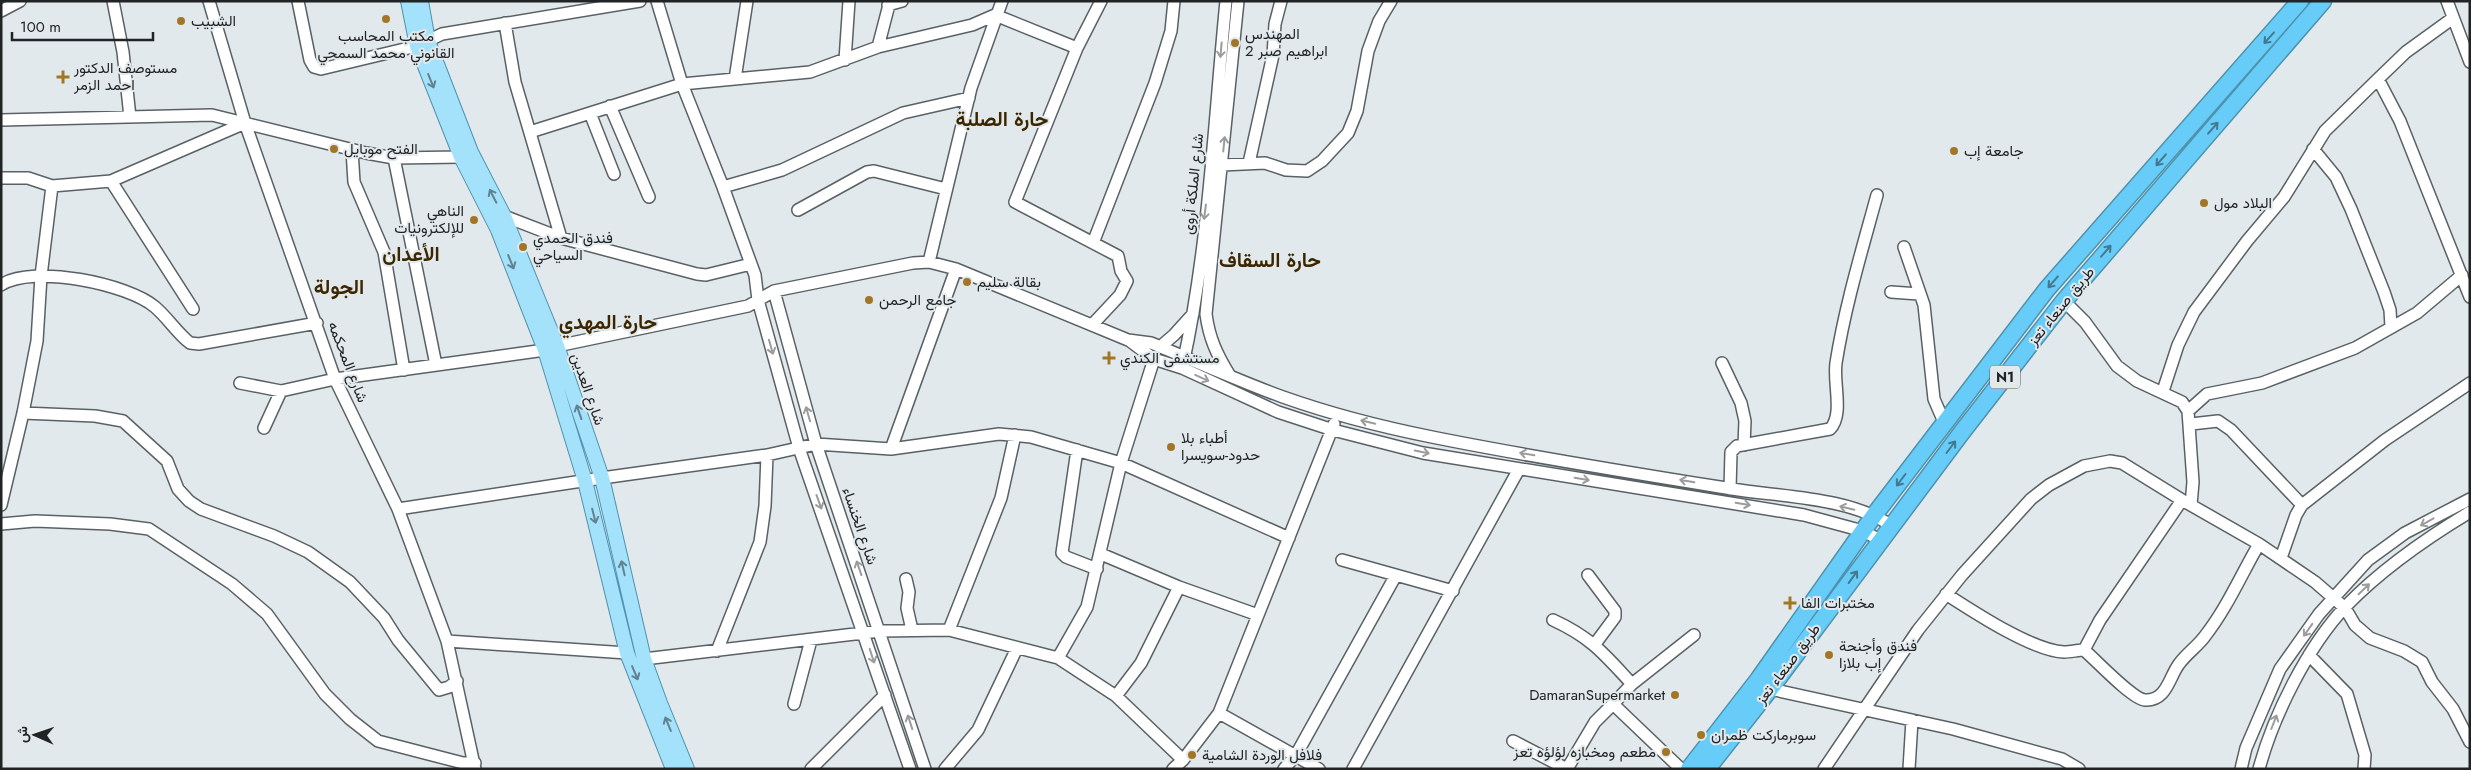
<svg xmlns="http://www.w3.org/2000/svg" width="2471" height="770" viewBox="0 0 2471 770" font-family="Jost,Vazirmatn,sans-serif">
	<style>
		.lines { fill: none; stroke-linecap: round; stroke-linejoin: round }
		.minor-casing { stroke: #5a6164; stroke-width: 14 }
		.major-casing { stroke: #4e92ae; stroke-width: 16 }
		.highway-casing { stroke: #4e92ae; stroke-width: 19 }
		.minor { stroke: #fff; stroke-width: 11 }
		.major { stroke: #a4e1fb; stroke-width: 14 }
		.highway { stroke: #67cdf8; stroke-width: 16 }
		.oneway { stroke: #44788e }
		.oneway2 { stroke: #9b9c9d }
		.oneway3 { stroke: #628290 }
		.poi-dot { fill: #a27627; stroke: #e2e9ec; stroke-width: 2 }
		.labels { text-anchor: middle; stroke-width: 4; stroke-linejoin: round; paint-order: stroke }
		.shield { fill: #e2e9ec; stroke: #5b5e61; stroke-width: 1 }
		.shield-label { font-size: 14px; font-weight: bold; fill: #212325 }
		.poi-label { font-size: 15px; fill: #212325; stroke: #e2e9ec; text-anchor: start }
		.street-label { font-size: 15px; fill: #212325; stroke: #e2e9ec }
		.district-label { font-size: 20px; font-weight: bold; fill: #3b2600; stroke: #e2e9ec }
	</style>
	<rect width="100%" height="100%" fill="#e2e9ec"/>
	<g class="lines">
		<!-- minor casing -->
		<g class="minor-casing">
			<path id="minor" d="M113,1L123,52L130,117
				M209,1L245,123L335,379L398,509L447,641L475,769
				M298,1L310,60L314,67L321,69L417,46L442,34L640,1
				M657,1L682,84L723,187L755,275L758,300L799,448L910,769
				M2447,1L2470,62
				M888,5L902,1
				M1,11L20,1
				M2453,18L2406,52L2378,79L2400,121L2470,297
				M505,23L515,82L561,238
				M878,47L890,1
				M845,60L849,1
				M735,79L747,1
				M610,106L649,197
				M590,113L614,174
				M1,120L212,115L366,153L394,158L461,157L466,154
				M530,132L682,84L810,72L878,47L972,25L995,15L1077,48
				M2313,149L2336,177L2351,209L2384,292L2390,310L2391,327
				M352,150L354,182L384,252L404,370
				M394,158L436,365
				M1249,163L1273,55L1275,24L1281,1
				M1222,165L1265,163L1286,170L1307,171L1322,161L1348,133L1357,111L1368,51L1379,21L1391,1
				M1,178H28L52,186L111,181L245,123
				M111,181L193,309
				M723,187L782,170L903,113L969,98
				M798,210L867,172L874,171L946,189
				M504,216L561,238L697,274L706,275L751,264
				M1093,243L1155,83L1171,31L1174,1
				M1904,247L1924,305L1934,399L1944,422
				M929,262L971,88L1002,1
				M1,285C33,264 128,284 155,307C168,318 177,333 190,343L199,344L317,323
				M774,291L816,444L925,769
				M1891,292L1919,294
				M2064,301L2085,322L2117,366L2137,381L2182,402L2188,411L2193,482L2191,505
				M1092,325L1120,295L1127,281L1121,271L1118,256L1015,202L1077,48L1101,1
				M1130,341L1154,359L1182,368L1278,412L1333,430L1423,453L1804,515L1863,531L1880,540
				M557,346L748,306L774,291L913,263L929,262L956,269L1128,340L1151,343C1195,361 1239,381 1283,397C1331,414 1382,427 1432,437C1531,457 1632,473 1732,489C1782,497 1849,497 1892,526
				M1160,347L1174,335L1193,314
				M1722,363L1741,403L1745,421L1744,445
				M1183,364C1209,246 1214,122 1226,1
				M1230,376C1217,355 1209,338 1206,314L1238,1
				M240,383L281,391L335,379L545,350
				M2163,391L2178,345L2194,312L2247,241L2284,197L2325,131L2378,79
				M2188,411L2207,394L2262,383L2355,348L2417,313L2462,275
				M23,413L95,416L123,421L167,461L178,489L189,501L201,509L274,536L308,552L350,582L384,618L398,640L439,690L449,687L457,681
				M2191,424L2218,421L2231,430L2302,505
				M264,428L281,391
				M891,449L956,269
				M1077,450L1062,553L1066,557L1097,569
				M1730,489L1731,452L1737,446L1830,429C1844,415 1833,383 1836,363C1845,306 1862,250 1877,195
				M1,505L23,413L37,341L41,276L52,186
				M398,509L602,478L767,455L816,444L891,449L999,434L1031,437L1121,463L1289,538
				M1,524L35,521L110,524L149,529L232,584L267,614L325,694L350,719L378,741L463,763H475
				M1101,554L1179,587L1258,615
				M2281,558L2296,515L2302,505L2385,440L2470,383
				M1342,560L1453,591
				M1588,575L1615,611V617L1595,644
				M906,579L909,592L907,608L912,630
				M1946,594C1974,612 2033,651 2064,652C2071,652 2078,650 2084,650C2096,660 2132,699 2145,700C2167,701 2169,677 2179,664C2187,653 2198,646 2205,636C2227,608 2241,575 2259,544
				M1553,620C1592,638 1604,654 1632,684
				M949,630L1001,498L1015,435
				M447,641L627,653
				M2084,650L2100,620L2182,500L2259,544L2315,582L2345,608L2355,625L2370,638L2404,651L2422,662L2432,682L2453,709L2470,742
				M717,651L760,542L765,506L767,455
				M2309,655L2347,694L2365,755L2364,769
				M1058,658L1087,607L1121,463L1154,359
				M644,659L880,631L949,630L1058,658L1116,696L1141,663L1179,587
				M1770,689L1953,729L2062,759L2079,769
				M1116,696L1183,760
				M794,704L811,640
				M1613,704L1632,684L1694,635
				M1219,713L1319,769
				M1513,741L1567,769
				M811,769L885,695
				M945,769L978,730L1017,648
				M1173,769L1183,760L1219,713L1334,424
				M1284,769L1296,755L1396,575
				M1353,769L1519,469
				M1567,769L1595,722L1613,704L1681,769
				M1824,769L1918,630L1962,575L2031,499L2049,485L2084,466L2110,461L2122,463L2182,500
				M1909,769L1912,720
				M2241,769L2246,748L2280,669L2319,614L2368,560L2405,533L2470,499
				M2259,769C2273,716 2308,646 2346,606C2382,569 2425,539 2470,512"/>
		</g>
		<!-- major casing -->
		<g class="major-casing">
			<path id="major" d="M408,1L417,46L461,157L498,230L545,350L585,481L627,653L673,769
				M421,1L428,41L471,152L504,216L557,346L602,478L644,659L660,703L687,769"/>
		</g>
		<!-- highway casing -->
		<g class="highway-casing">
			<path id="highway" d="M1689,769L1758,680L1875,514L2047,289L2300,1
				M1707,769L1770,689L1962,432L2064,301L2323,1"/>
		</g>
		<!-- minor -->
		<use href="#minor" class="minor"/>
		<!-- major -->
		<use href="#major" class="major"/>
		<!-- highway -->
		<use href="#highway" class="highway"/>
	</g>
	<!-- one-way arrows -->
	<defs><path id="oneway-shaft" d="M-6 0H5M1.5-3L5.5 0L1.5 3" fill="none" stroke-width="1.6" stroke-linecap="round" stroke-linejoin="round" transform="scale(1.25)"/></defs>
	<g class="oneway">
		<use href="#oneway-shaft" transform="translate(2269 38) rotate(132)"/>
		<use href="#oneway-shaft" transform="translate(2213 128) rotate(-49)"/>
		<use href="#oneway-shaft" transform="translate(2161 160) rotate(131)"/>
		<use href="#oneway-shaft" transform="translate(2106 251) rotate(-49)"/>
		<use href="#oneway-shaft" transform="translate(2053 282) rotate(131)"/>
		<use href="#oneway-shaft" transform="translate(1951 447) rotate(-53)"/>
		<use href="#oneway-shaft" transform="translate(1901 480) rotate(127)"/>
		<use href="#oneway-shaft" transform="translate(1853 577) rotate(-54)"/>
	</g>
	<g class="oneway2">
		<use href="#oneway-shaft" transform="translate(1221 50) rotate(95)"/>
		<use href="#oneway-shaft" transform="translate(1224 144) rotate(-84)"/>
		<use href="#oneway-shaft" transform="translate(1205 212) rotate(97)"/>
		<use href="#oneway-shaft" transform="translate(771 347) rotate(74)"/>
		<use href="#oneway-shaft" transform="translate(1202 378) rotate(24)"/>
		<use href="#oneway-shaft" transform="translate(808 414) rotate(-106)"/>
		<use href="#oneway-shaft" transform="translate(1368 422) rotate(-167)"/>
		<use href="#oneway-shaft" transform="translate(1422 452) rotate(12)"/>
		<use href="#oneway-shaft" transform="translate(1527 454) rotate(-170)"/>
		<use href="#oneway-shaft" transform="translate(1582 479) rotate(9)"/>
		<use href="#oneway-shaft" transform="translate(1687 481) rotate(-170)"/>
		<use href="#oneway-shaft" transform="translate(819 502) rotate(70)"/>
		<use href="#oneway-shaft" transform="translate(1743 504) rotate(9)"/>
		<use href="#oneway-shaft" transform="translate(1847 508) rotate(-167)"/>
		<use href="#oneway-shaft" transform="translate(2427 522) rotate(151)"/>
		<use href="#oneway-shaft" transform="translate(859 568) rotate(-109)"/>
		<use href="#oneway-shaft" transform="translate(2364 589) rotate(-44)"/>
		<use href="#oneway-shaft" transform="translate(2308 630) rotate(125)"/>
		<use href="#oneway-shaft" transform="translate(872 656) rotate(72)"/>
		<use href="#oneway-shaft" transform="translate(910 722) rotate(-108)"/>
		<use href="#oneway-shaft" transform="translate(2274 722) rotate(-69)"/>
	</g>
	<g class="oneway3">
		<use href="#oneway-shaft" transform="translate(431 81) rotate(68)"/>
		<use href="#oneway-shaft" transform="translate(493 196) rotate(-117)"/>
		<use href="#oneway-shaft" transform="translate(511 262) rotate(68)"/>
		<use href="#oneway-shaft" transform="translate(579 412) rotate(-109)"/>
		<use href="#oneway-shaft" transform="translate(594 516) rotate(76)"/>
		<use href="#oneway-shaft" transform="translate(623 568) rotate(-103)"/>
		<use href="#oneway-shaft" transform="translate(635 673) rotate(67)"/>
		<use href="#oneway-shaft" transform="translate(668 724) rotate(-112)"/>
	</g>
	<!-- markers -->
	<g class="poi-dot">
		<circle cx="386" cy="19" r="5"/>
		<circle cx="181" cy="21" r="5"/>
		<circle cx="1235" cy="43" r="5"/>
		<path d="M60.5 69.5h5v5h5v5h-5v5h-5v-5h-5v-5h5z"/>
		<circle cx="334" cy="149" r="5"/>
		<circle cx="1954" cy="151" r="5"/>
		<circle cx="2204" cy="203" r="5"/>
		<circle cx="474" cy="220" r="5"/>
		<circle cx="523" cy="247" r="5"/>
		<circle cx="967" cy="282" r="5"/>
		<circle cx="869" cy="300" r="5"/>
		<path d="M1106.5 350.5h5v5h5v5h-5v5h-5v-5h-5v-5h5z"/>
		<circle cx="1171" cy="447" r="5"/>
		<path d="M1787.5 595.5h5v5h5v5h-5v5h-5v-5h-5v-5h5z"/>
		<circle cx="1829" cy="655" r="5"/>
		<circle cx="1675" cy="695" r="5"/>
		<circle cx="1701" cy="735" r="5"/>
		<circle cx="1666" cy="752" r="5"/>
		<circle cx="1192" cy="755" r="5"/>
	</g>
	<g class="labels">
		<!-- shield labels -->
		<rect class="shield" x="1990" y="365.5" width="30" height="23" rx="4"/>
		<g class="shield-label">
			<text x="2005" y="382">N1</text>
		</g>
		<!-- poi labels -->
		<g class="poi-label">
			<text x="191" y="26">الشبيب</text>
			<text x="1245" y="39">المهندس<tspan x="1245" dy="17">ابراهيم صبر 2</tspan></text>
			<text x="386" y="41" text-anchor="middle">مكتب المحاسب<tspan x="386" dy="17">القانوني محمد السمحي</tspan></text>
			<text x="74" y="73">مستوصف الدكتور<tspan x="74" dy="17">احمد الزمر</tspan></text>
			<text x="344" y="154">الفتح موبايل</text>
			<text x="1964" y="156">جامعة إب</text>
			<text x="2214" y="208">البلاد مول</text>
			<text x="464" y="216" text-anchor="end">الناهي<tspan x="464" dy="17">للإلكترونيات</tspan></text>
			<text x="533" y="243">فندق الحمدي<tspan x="533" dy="17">السياحي</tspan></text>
			<text x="977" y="287">بقالة سليم</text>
			<text x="879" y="305">جامع الرحمن</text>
			<text x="1120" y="363">مستشفى الكندي</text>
			<text x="1181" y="443">أطباء بلا<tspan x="1181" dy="17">حدود-سويسرا</tspan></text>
			<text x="1801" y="608">مختبرات الفا</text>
			<text x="1839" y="651">فندق وأجنحة<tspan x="1839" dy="17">إب بلازا</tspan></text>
			<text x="1665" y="700" text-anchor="end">DamaranSupermarket</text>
			<text x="1711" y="740">سوبرماركت ظمران</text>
			<text x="1656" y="757" text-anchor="end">مطعم ومخبازه لؤلؤه تعز</text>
			<text x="1202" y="760">فلافل الوردة الشامية</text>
		</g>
		<!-- street labels -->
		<g class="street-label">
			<text transform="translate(1193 184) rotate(-84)" y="5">شارع الملكة أروى</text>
			<text transform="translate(2061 306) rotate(-51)" y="5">طريق صنعاء تعز</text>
			<text transform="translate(348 362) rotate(69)" y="5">شارع المحكمه</text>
			<text transform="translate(588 389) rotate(71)" y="5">شارع العدين</text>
			<text transform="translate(860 526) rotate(71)" y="5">شارع الخنساء</text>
			<text transform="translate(1788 664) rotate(-53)" y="5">طريق صنعاء تعز</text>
		</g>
		<!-- district labels -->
		<g class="district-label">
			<text x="1002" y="126">حارة الصلبة</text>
			<text x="411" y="261">الأعدان</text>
			<text x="1270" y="267">حارة السقاف</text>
			<text x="339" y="294">الجولة</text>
			<text x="608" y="329">حارة المهدي</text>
		</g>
	</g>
	<!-- border -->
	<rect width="2471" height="770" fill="none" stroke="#212325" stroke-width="5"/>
	<!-- north arrow -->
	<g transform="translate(35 735) rotate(272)" stroke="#e2e9ec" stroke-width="4" paint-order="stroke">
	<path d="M0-4L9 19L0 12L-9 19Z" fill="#212325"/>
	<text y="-8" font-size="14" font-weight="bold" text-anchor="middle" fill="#212325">ش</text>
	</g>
	<!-- scale -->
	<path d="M12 32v8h141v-8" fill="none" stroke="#212325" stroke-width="2.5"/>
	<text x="20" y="32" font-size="15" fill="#212325" stroke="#e2e9ec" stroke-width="4" paint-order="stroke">100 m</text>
</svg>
